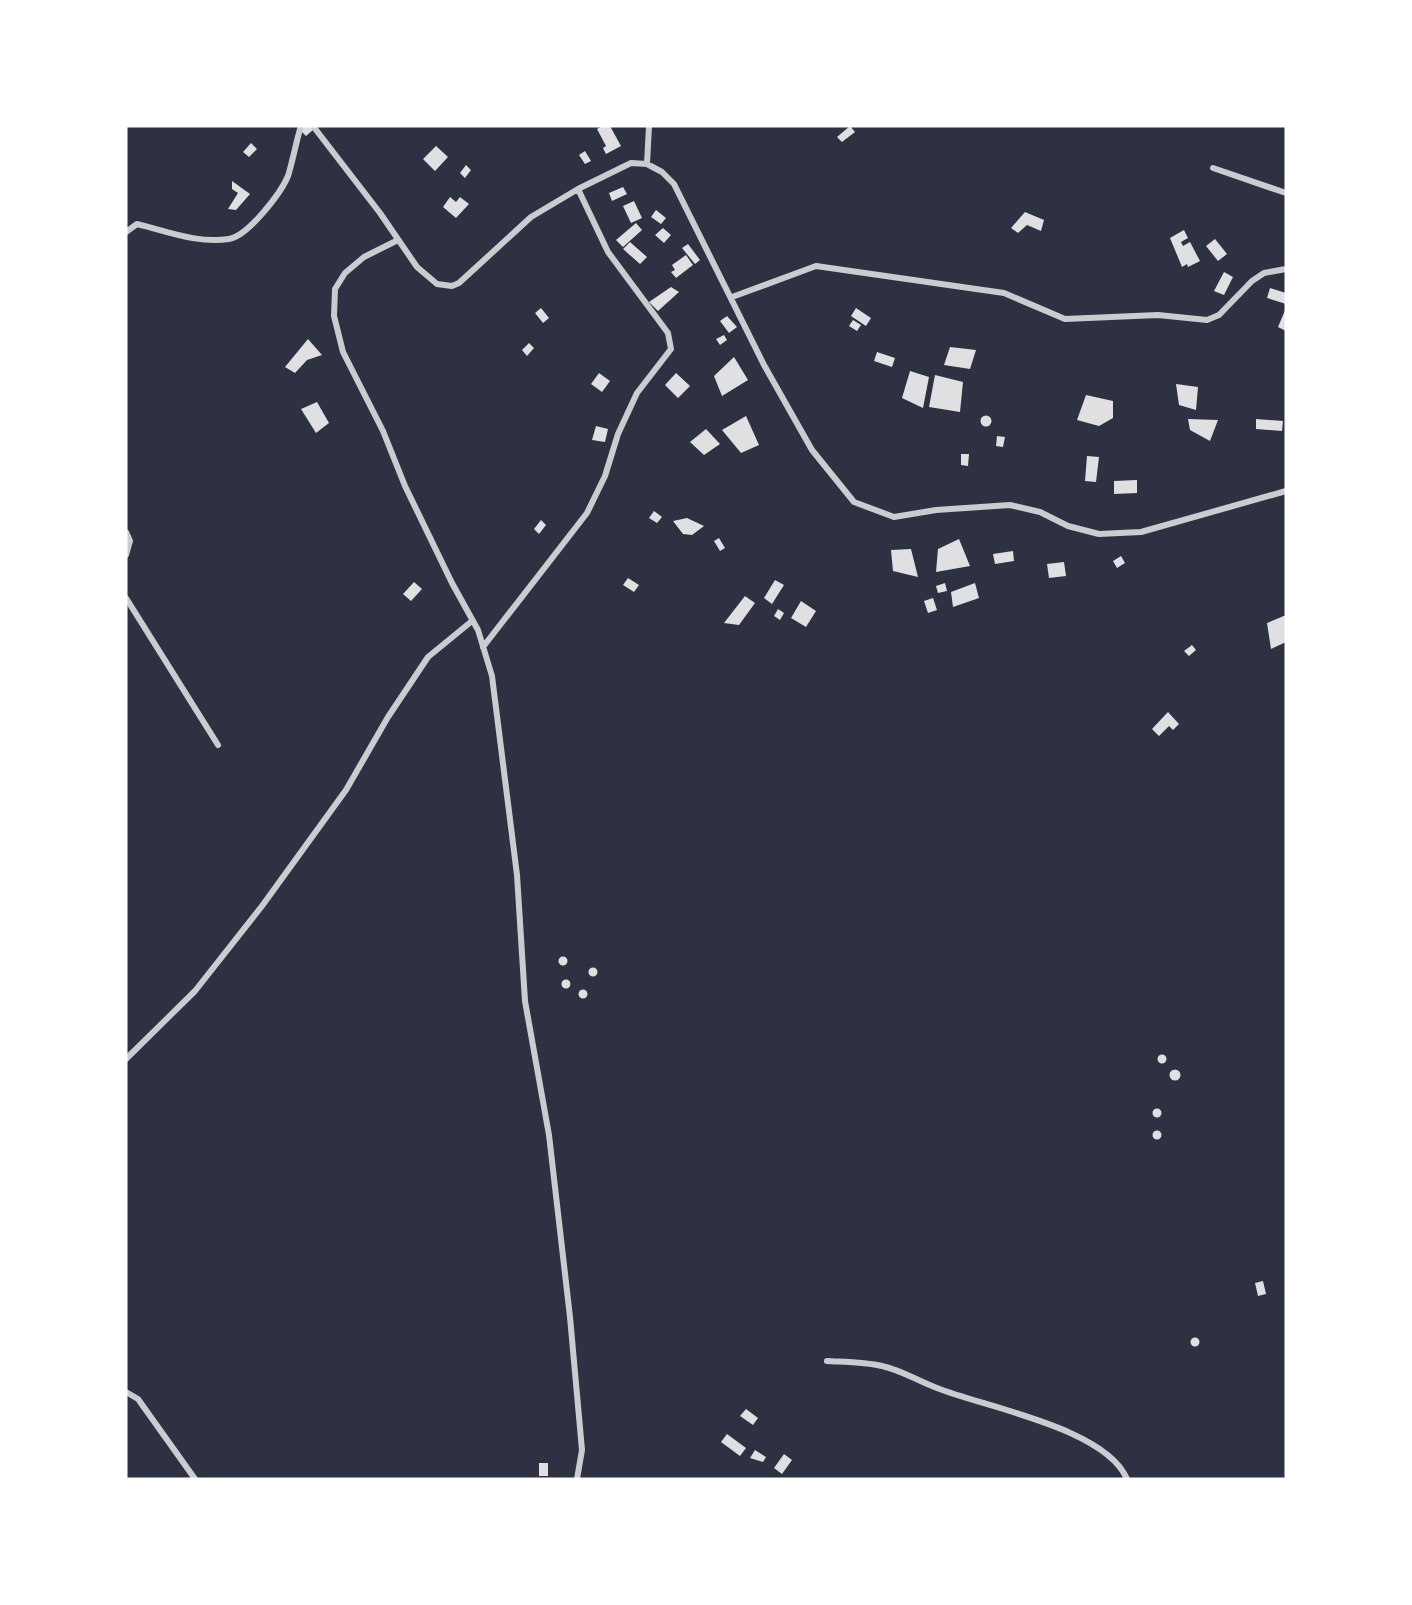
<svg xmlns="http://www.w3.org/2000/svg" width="1412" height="1605" viewBox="0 0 1412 1605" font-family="Jost,sans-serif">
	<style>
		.building { fill: #e0e0e3 }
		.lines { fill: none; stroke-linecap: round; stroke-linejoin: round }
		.minor { stroke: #caccd0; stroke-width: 6 }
	</style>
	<rect width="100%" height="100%" fill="#2d3142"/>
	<!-- building -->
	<path class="building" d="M304,126H312L314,129L306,136L300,130Z
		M602,126H610L621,146L606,154L603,148L606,146L597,129Z
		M850,126L855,132L842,142L837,137Z
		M251,143L257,149L249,157L243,152Z
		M436,146L448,157L435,171L423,159Z
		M585,151L591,161L585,164L579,155Z
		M466,165L471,170L465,178L460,173Z
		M232,181L250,194L236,210L228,209L238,193L232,189Z
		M623,187L627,194L612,201L609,193Z
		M450,197L456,202L460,197L469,204L456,218L443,207Z
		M634,201L642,218L631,223L623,206Z
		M656,210L666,218L661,224L651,217Z
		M1025,212L1044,220L1041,231L1027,225L1018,233L1011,228Z
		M636,223L642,230L623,247L616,240Z
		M663,228L671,235L664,243L655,235Z
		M1184,230L1188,238L1181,242L1183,246L1190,242L1200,261L1188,267L1187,264L1182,267L1170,238Z
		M1215,239L1227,254L1218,261L1206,246Z
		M630,242L647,257L640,264L623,249Z
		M688,244L700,260L695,264L682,248Z
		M686,255L693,265L676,278L671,272L675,270L672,265Z
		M1224,272L1233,277L1224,295L1214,291Z
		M671,287L679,292L658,311L649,302Z
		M1270,288L1286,293V304L1267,298Z
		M541,308L549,318L543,323L535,313Z
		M856,308L871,318L866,326L851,316Z
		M1286,308V331L1278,327Z
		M727,316L737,327L729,333L720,321Z
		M853,320L861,325L857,331L849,326Z
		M724,335L727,340L720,345L716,339Z
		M308,339L322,355L307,360L295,373L285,367Z
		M529,343L534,348L527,356L522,350Z
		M950,347L976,350L970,369L944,365Z
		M877,352L895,358L892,367L874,361Z
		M734,357L748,380L722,396L714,376Z
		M910,371L929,377L923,408L902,398Z
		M599,373L610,381L602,392L591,384Z
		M676,373L690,386L678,398L665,385Z
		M935,375L963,382L960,412L929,407Z
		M1176,384L1198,387L1196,410L1179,405Z
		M1086,395L1113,401V418L1099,426L1077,420Z
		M317,402L329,423L316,433L301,409Z
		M980.5 421a5.5 5.5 0 1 1 11 0a5.5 5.5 0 1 1-11 0Z
		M746,416L759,445L741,453L722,430Z
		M1188,419L1218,420L1210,441L1190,430Z
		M1256,419L1283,421L1282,431L1256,429Z
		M596,426L608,429L605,442L592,440Z
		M706,429L720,444L704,455L690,442Z
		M997,436L1005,437L1003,447L996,446Z
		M961,454H969L968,466L961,465Z
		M1087,456L1099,457L1096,482L1085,481Z
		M1137,480V493L1114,494V481Z
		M654,511L662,517L657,523L649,518Z
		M687,518L704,526L692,535L683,534L673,521Z
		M541,520L546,525L539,534L534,529Z
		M719,538L725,548L720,551L714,541Z
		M959,539L970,566L936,572L938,549Z
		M911,549L918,577L893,571L891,550Z
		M1013,551L1014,561L995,564L993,554Z
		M1121,556L1125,563L1117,568L1113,561Z
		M1064,562L1066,576L1049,578L1047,564Z
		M628,578L639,585L634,592L623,585Z
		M775,580L784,585L772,604L764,598Z
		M414,582L422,589L411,601L403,594Z
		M945,583L947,591L938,593L936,586Z
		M975,583L979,598L953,607L951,592Z
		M745,596L755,603L739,625L724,623Z
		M933,598L937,610L928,613L924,601Z
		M801,601L816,611L806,627L791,618Z
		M778,609L784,613L780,620L774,616Z
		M1286,615V642L1271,649L1267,623Z
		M1192,645L1196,650L1189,656L1184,651Z
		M1168,712L1179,724L1173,730L1169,726L1159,736L1152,729Z
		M558.5 961a4.5 4.5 0 1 1 9 0a4.5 4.5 0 1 1-9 0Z
		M588.5 972a4.5 4.5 0 1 1 9 0a4.5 4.5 0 1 1-9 0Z
		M561.5 984a4.5 4.5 0 1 1 9 0a4.5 4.5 0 1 1-9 0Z
		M578.5 994a4.5 4.5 0 1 1 9 0a4.5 4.5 0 1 1-9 0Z
		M1157.5 1059a4.5 4.5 0 1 1 9 0a4.5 4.5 0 1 1-9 0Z
		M1169.5 1075a5.5 5.5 0 1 1 11 0a5.5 5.5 0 1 1-11 0Z
		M1152.5 1113a4.5 4.5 0 1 1 9 0a4.5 4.5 0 1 1-9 0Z
		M1152.5 1135a4.5 4.5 0 1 1 9 0a4.5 4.5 0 1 1-9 0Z
		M1263,1281L1266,1294L1258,1296L1255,1283Z
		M1190.5 1342a4.5 4.5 0 1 1 9 0a4.5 4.5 0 1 1-9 0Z
		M746,1409L758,1418L753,1425L740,1416Z
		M727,1434L746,1448L740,1456L721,1442Z
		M755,1450L766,1457L763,1462L750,1458Z
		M784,1454L792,1460L782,1474L774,1468Z
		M539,1463H548V1476H539Z"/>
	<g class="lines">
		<!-- minor -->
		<path class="minor" d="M313,126L380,213L417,267L437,284L452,286L459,283L531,217L578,189L631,163L647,164L662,172L674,184L764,365L812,450L854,502L894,517L936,510L1010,505L1040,512L1068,526L1099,534L1141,532L1286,491
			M647,164L649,126
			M1213,168L1286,193
			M126,232L137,224C166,231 198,244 229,239C248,236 281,193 288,176C293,160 296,142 301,126
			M398,240L364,257L345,273L335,289L334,316L343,352L383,431L405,486L452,583L478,630L492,676L517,875L525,1001L549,1135L570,1317L582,1450L577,1479
			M732,297L816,266L1004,293L1065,319L1158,315L1207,320L1219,315L1252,281L1264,273L1286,269
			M126,532L130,541L126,555
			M126,598L218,745
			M483,647L587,513L605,476L618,434L637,393L671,349L668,333L608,252L578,189
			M126,1059L195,991L262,906L346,790L388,717L428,657L472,621
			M827,1361C845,1362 865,1362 882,1366C901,1370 918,1381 937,1388C984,1407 1106,1428 1127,1479
			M126,1392L138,1399L195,1479"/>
	</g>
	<!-- border -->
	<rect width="1412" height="1605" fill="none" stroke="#ffffff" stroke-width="255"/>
</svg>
